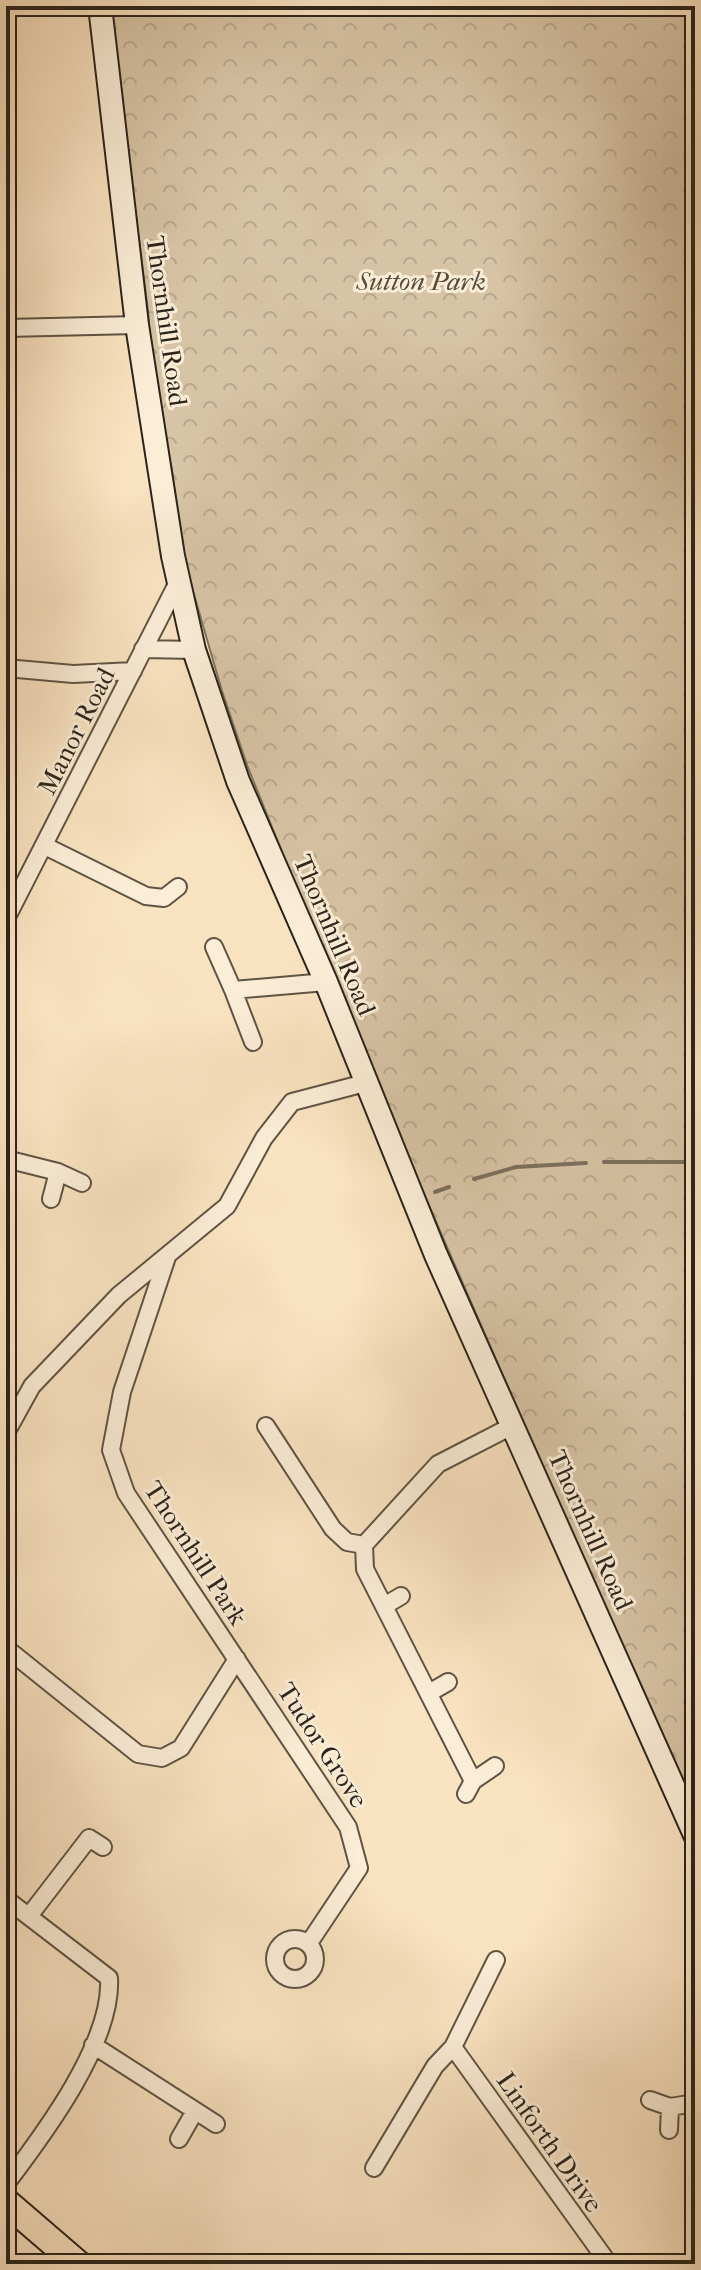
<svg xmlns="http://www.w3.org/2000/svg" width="701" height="2270" viewBox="0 0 701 2270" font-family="'IM FELL French Canon',serif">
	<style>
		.forest { fill: url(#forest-crowns); stroke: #817460; stroke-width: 2 }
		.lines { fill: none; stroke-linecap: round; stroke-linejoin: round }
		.stream { stroke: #7d705d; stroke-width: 4 }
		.minor-casing { stroke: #5f5444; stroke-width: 20 }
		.secondary-casing { stroke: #2b241b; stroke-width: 26 }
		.trunk-casing { stroke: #2b241b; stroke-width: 30 }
		.minor { stroke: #fcedd7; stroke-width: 16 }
		.secondary { stroke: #fcedd7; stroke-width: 22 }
		.trunk { stroke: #fae3c1; stroke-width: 26 }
		.labels { text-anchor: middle; stroke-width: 6; stroke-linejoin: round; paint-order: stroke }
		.park-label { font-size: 26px; font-style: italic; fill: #564c3e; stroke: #fcedd7 }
		.street-label { font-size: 26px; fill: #2b241b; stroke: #fcedd7 }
	</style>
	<defs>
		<pattern id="forest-crowns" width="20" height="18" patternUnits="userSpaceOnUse" patternTransform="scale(2)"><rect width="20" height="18" fill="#d7c3a5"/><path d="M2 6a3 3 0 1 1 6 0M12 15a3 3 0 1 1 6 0" fill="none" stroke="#b9a78d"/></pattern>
	</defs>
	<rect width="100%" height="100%" fill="#fae3c1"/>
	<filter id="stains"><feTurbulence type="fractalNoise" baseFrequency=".0025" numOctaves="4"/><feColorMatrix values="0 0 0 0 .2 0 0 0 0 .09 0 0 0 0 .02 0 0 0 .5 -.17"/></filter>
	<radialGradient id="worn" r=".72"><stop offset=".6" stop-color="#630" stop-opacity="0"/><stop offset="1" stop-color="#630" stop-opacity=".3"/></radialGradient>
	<!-- forest -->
	<path class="forest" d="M109,6H695V1817L370,1070L247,765L222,691L186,567L171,465L156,422L148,311Z"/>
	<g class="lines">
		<!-- stream -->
		<path class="stream" d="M604,1162H695
			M474,1179L516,1167L586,1163
			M435,1192L449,1187"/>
		<!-- minor casing -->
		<g class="minor-casing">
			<path id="minor" d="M6,328L137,325
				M143,649L194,650
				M6,668L73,674L133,671
				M45,846L146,896L164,898L178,887
				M6,919L178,582
				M214,947L233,990
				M253,1042L233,990L326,982
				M6,1159L58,1172L82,1183
				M51,1199L58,1172
				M167,1257L122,1392L111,1450L126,1493L348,1827L359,1868L309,1943
				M266,1426L333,1529L347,1542L364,1545
				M6,1433L32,1386L119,1295L227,1206L264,1138L292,1102L365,1083
				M384,1606L401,1596
				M6,1648L138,1754L162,1758L181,1748L237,1659
				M429,1693L448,1682
				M473,1781L495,1766
				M466,1794L473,1781L365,1569L364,1545L438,1464L514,1425
				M6,1899L109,1978C113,2042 44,2134 6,2184
				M29,1916L89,1838L103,1847
				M275 1959a20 20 0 1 1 40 0a20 20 0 1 1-40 0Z
				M93,2045L216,2124
				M453,2047L609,2264
				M650,2100L670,2107L695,2103
				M669,2130L670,2107
				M179,2139L195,2111
				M374,2168L435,2066L453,2047L496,1960"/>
		</g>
		<!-- secondary casing -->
		<g class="secondary-casing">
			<path id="secondary" d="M100,6L137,325L173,556L194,650L238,781L326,982L436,1255L695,1835"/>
		</g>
		<!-- trunk casing -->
		<g class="trunk-casing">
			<path id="trunk" d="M6,2202L78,2264"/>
		</g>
		<!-- minor -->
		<use href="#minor" class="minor"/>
		<!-- secondary -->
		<use href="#secondary" class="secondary"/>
		<!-- trunk -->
		<use href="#trunk" class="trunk"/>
	</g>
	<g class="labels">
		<!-- park labels -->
		<g class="park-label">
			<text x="421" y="290">Sutton Park</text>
		</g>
		<!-- street labels -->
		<g class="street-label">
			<text transform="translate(167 321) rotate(82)" y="9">Thornhill Road</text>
			<text transform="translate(76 731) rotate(-63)" y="9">Manor Road</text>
			<text transform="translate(335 935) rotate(67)" y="9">Thornhill Road</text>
			<text transform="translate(591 1530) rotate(66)" y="9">Thornhill Road</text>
			<text transform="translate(196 1553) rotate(57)" y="9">Thornhill Park</text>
			<text transform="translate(323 1745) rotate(57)" y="9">Tudor Grove</text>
			<text transform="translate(550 2142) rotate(55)" y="9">Linforth Drive</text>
		</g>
	</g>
	<!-- margin -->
	<rect width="701" height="2270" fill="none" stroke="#fae3c1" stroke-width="32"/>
	<rect x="8" y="8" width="685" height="2254" fill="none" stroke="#2b241b" stroke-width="4"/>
	<rect x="16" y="16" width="669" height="2238" fill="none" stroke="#2b241b" stroke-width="2"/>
	<rect width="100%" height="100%" filter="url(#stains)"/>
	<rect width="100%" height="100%" fill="url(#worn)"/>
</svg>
